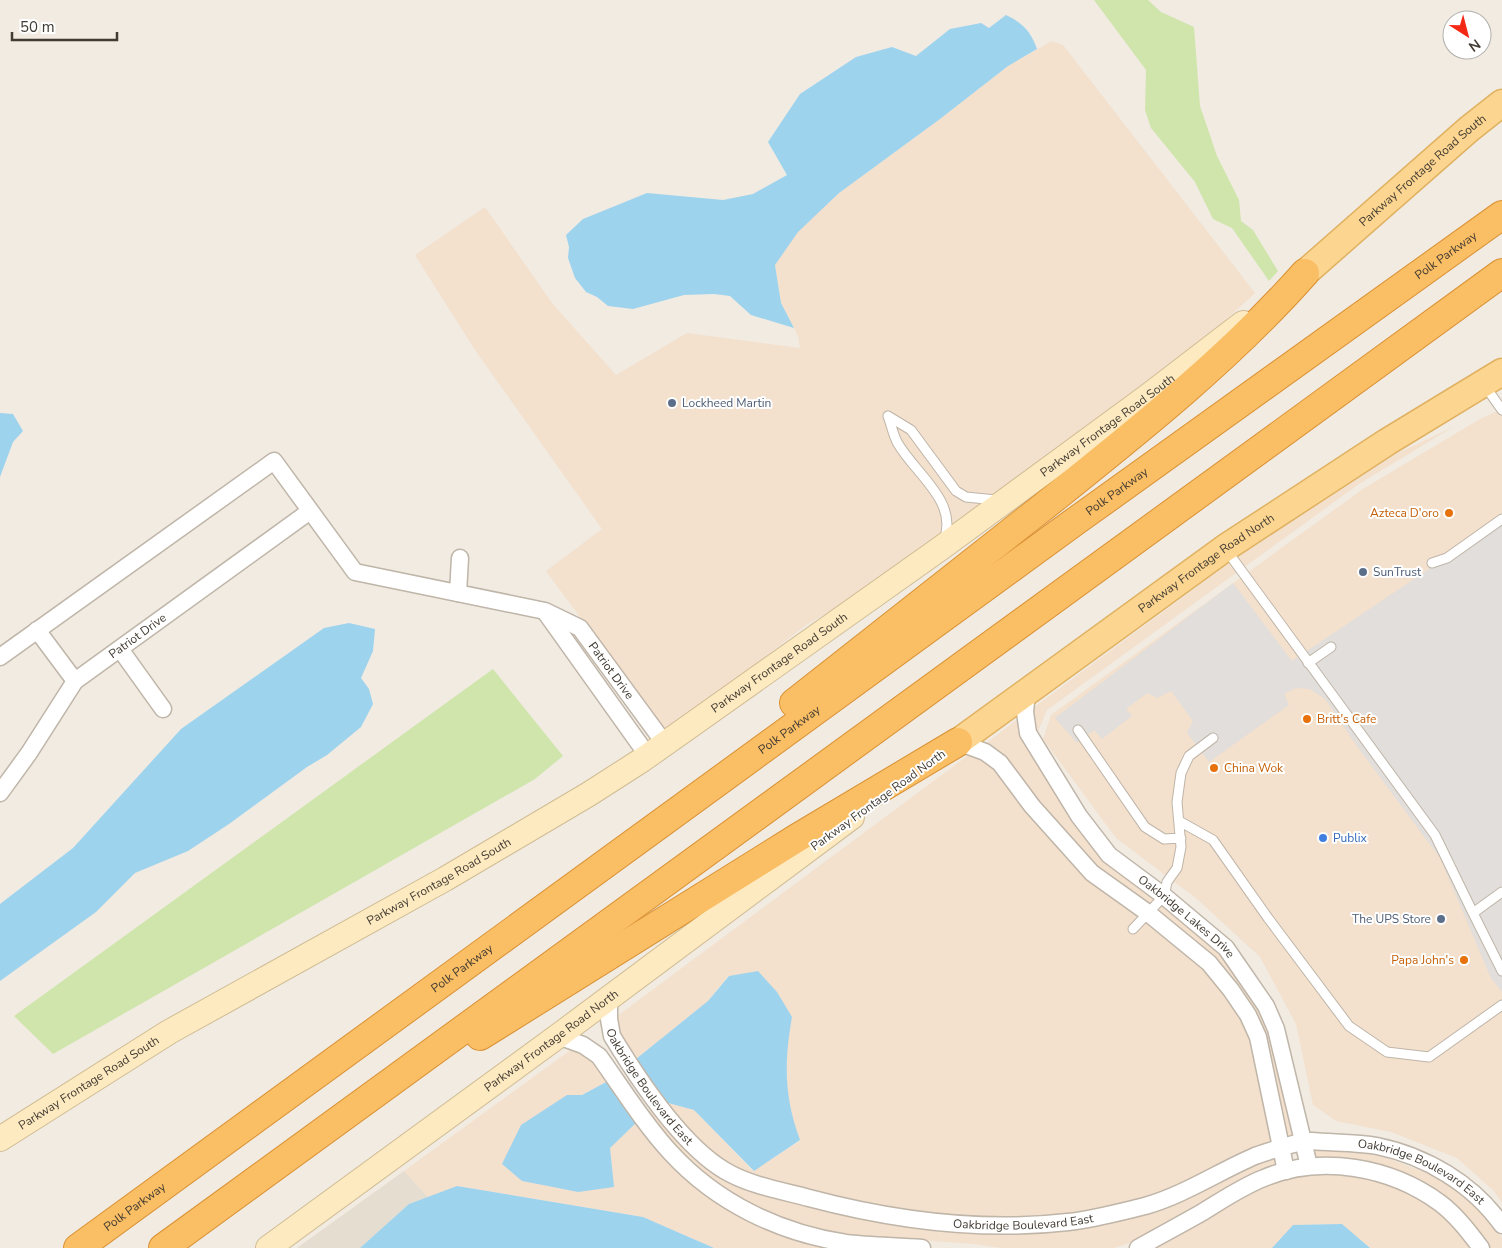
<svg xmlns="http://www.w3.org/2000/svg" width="1502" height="1248" viewBox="0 0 1502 1248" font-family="'Nunito Sans',sans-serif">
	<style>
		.residential { fill: #e5ddd0 }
		.commercial { fill: #f3e0cd }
		.green { fill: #cfe5ab }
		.parking { fill: #e1dedb }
		.water { fill: #9ed3ee }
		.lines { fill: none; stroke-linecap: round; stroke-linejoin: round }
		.service-casing { stroke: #bfb5a8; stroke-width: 11 }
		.minor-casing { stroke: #bfb5a8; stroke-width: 19 }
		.secondary-casing { stroke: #d0bc93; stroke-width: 26 }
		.primary-casing { stroke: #e0b161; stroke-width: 29 }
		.motorway-casing { stroke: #d99134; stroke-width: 30 }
		.service { stroke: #fff; stroke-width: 9 }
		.minor { stroke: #fff; stroke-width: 16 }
		.secondary { stroke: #fdeac0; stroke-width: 24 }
		.primary { stroke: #fcd690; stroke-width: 26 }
		.motorway { stroke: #fabe64; stroke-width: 28 }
		.service-dot { fill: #5c6f8a; stroke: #fff; stroke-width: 2 }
		.food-dot { fill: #e8710a; stroke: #fff; stroke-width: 2 }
		.shop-dot { fill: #3f7fe0; stroke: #fff; stroke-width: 2 }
		.labels { text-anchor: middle; stroke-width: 4; stroke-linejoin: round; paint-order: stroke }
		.street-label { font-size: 12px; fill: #423b33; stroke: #fff }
		.service-label { font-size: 12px; fill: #4e5e75; stroke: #fff; text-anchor: start }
		.food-label { font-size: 12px; fill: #c56008; stroke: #fff; text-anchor: end }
		.shop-label { font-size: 12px; fill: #366cbe; stroke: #fff; text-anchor: start }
	</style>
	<rect width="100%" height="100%" fill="#f1ebe2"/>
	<!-- residential -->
	<path class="residential" d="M404,1171L428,1197L409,1204L360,1248H297Z"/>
	<!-- commercial -->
	<path class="commercial" d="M1052,41L1063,45L1255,293L1183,359L1081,436L958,520L960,523L880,582L806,625L666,734L546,571L602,529L475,350L415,255L485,207L552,303L616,375L687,333L800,348L798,336L781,303L775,265L797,232L839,193L940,119L1008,66Z
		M1502,409V1203L1494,1191L1457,1158L1391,1132L1336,1121L1313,1105L1296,1024L1260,957L1197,899L1116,838L1043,739L1051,715L1363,489L1480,419Z
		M1453,427L1359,484L1047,710L1037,734L1034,724L1033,708L1243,553L1394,455Z
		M1018,719L1022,737L1032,754L1160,902L1221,953L1259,1009L1269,1031L1295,1135L1286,1138L1270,1054L1265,1034L1254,1011L1097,867L985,744Z
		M970,754L982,759L995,768L1144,919L1204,969L1225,995L1242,1019L1251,1039L1272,1142L1193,1179L1145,1197L1107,1207L1067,1214L1028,1217L958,1216L855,1202L779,1182L733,1167L702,1145L679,1118L668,1103L694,1110L753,1171L800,1141L790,1113L786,1088L787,1045L792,1017L728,976L708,1001L636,1059L619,1033L616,1017Z
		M572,1049L594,1061L608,1081L581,1095H567L610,1148L637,1122L665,1158L687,1180L715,1201L761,1227L795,1239L833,1248H714L643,1217L458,1186L428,1197L404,1171Z
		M652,1107L668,1128L776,1198L853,1218L903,1226L958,1231L1151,1212L1200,1193L1260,1163L1275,1158L1277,1166L1262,1170L1235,1183L1132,1242L1114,1248H1002L974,1244L847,1235L814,1229L766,1213L737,1197L696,1168L676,1148L648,1112Z
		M1313,1149L1376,1154L1443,1179L1471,1200L1491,1222L1502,1238V1248H1490L1472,1224L1409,1177L1379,1164L1348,1159H1315Z
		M1311,1174L1348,1175L1376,1179L1404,1190L1436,1209L1461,1233L1472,1248H1370L1342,1224L1293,1225L1272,1248H1155L1269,1184Z"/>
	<!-- green -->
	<path class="green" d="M1094,0H1148L1161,12L1194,27L1200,106L1217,156L1239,200L1241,221L1253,230L1278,271L1269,281L1232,228L1213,219L1195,182L1151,128L1145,110L1146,70Z
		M493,669L563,756L535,779L53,1054L14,1016Z"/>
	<!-- parking -->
	<path class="parking" d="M1502,520V992L1491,978L1440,858L1359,749L1325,699L1310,689L1296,688L1284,694L1289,705L1209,762L1187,733L1193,721L1171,691L1157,698L1147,693L1126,709L1132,716L1102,739L1094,730L1077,743L1055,718L1233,583L1292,661Z"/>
	<!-- water -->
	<path class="water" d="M1006,15C1023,23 1031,32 1037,49L1008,66L940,119L839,193L798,232L775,265L781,303L794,328L751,315L730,296L714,294L684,295L633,309L608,306L597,297L586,292L575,278L568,258L569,247L566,235L583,219L647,193L723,200L753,194L787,175L768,142L800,94L856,57L892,47L916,56L950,29L981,23L989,28Z
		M0,413L13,414L23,431L13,442L0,477Z
		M349,623L375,629L373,651L361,678L369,689L373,704L361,727L327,755L307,767L229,824L188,851L135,873L96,912L0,981V904L73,848L181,729L324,628Z
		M758,971L777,992L792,1017C784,1063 784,1096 800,1140L754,1171L694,1110L668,1103L636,1059L708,1001L729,976Z
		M608,1081L637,1122L610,1148L614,1187L578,1192L548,1186L522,1181L502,1164L521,1125L567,1095H582Z
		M457,1186L643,1217L714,1248H360L409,1204Z
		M1342,1224L1370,1248H1272L1293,1225Z"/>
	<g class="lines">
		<!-- service casing -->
		<g class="service-casing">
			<path id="service" d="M1485,386L1502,410
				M888,416L911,430L956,491L966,497L996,500
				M888,416C891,424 893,434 897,442C914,473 959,501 944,540
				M1227,551L1435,835L1473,913
				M1432,563L1447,558L1502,519
				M1308,663L1331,647
				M1078,730L1145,827L1164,839L1181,838
				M1179,821L1213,840L1268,918L1349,1026L1387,1052L1429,1057L1502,1005
				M1502,892L1473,913L1502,971
				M1133,929L1164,896L1167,882L1177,868L1181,847L1177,802L1181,773L1189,756L1213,738"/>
		</g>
		<!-- minor casing -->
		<g class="minor-casing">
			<g id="minor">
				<path d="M458,593L460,558"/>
				<path d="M546,613L648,756"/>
				<path d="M37,630L75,681"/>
				<path d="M120,649L163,709"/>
				<path id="s1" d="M0,657L274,461L355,572L545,611L580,628L665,744"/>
				<path id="s2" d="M1027,691L1025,712L1028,733L1079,816L1109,855L1164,896L1226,948L1266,1006L1276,1029L1309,1166"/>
				<path d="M958,742L985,752L1000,763L1032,806L1092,873L1148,913L1209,963L1231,990L1248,1015L1258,1037L1286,1171"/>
				<path id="s3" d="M0,793L29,753L75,681L310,511"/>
				<path id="s4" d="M609,999V1019L612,1036C638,1079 685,1151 731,1174C754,1186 783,1191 809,1198C892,1220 982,1232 1068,1222C1094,1219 1120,1212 1145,1206C1184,1195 1218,1172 1255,1156C1271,1150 1287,1146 1304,1141H1311C1333,1143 1356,1142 1377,1146C1426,1156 1473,1184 1502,1225"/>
				<path d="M558,1036L583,1045L599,1056C622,1088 644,1124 671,1153C717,1203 780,1233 846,1243C871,1246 897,1246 922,1248"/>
				<path d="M1138,1248C1159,1236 1180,1225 1201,1213C1221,1201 1241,1187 1264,1178C1321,1154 1391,1167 1440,1203C1456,1215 1469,1232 1481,1248"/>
			</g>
		</g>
		<!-- secondary casing -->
		<g class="secondary-casing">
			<g id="secondary">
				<path id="s5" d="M0,1139L169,1032L445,879L589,794L642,760L941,548L1148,396L1243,323"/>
				<path id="s6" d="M268,1248L558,1036L852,817"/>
			</g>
		</g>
		<!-- primary casing -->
		<g class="primary-casing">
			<g id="primary">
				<path id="s7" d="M1305,273L1469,129L1502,103"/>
				<path id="s8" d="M958,742L1225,548L1387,442L1502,372"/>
			</g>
		</g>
		<!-- motorway casing -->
		<g class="motorway-casing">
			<g id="motorway">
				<path d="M794,703C877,638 960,572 1043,507C1134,434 1227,361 1305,273"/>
				<path d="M480,1036L797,838L958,742"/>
				<path id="s9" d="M78,1248L1077,520L1502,215"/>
				<path d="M163,1248L1502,273"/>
			</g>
		</g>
		<!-- service -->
		<use href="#service" class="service"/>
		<!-- minor -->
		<use href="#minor" class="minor"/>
		<!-- secondary -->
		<use href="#secondary" class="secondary"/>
		<!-- primary -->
		<use href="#primary" class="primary"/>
		<!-- motorway -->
		<use href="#motorway" class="motorway"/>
	</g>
	<!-- markers -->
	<g class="service-dot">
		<circle cx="672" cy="403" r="5"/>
		<circle cx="1363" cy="572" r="5"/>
		<circle cx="1441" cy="919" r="5"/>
	</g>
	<g class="food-dot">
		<circle cx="1449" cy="513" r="5"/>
		<circle cx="1307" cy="719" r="5"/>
		<circle cx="1214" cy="768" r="5"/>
		<circle cx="1464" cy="960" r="5"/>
	</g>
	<circle class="shop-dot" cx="1323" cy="838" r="5"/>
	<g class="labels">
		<!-- street labels -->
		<g class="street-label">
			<text dy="4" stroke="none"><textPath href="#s7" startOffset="156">Parkway Frontage Road South</textPath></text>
			<text dy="4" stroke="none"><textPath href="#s9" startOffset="1690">Polk Parkway</textPath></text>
			<text dy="4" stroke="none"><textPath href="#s5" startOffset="1319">Parkway Frontage Road South</textPath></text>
			<text dy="4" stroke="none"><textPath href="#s9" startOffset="1285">Polk Parkway</textPath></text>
			<text dy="4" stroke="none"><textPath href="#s8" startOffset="306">Parkway Frontage Road North</textPath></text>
			<text dy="4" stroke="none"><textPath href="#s3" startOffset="212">Patriot Drive</textPath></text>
			<text dy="4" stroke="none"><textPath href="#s5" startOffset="914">Parkway Frontage Road South</textPath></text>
			<text dy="4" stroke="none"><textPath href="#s1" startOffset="760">Patriot Drive</textPath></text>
			<text dy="4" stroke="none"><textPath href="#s9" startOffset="880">Polk Parkway</textPath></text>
			<text transform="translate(878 800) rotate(-36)" y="4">Parkway Frontage Road North</text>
			<text dy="4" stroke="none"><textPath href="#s5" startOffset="509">Parkway Frontage Road South</textPath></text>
			<text dy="4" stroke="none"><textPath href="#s2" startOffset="288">Oakbridge Lakes Drive</textPath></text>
			<text dy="4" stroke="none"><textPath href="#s9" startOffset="475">Polk Parkway</textPath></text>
			<text dy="4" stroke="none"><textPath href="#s6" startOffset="351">Parkway Frontage Road North</textPath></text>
			<text dy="4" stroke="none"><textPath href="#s5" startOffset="105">Parkway Frontage Road South</textPath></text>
			<text dy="4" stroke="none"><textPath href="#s4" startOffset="100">Oakbridge Boulevard East</textPath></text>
			<text dy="4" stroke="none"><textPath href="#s4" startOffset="940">Oakbridge Boulevard East</textPath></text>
			<text dy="4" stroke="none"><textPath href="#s9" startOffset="70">Polk Parkway</textPath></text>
			<text dy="4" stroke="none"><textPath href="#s4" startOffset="520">Oakbridge Boulevard East</textPath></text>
		</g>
		<!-- service labels -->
		<g class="service-label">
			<text x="682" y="407">Lockheed Martin</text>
			<text x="1373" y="576">SunTrust</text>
			<text x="1431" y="923" text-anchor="end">The UPS Store</text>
		</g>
		<!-- food labels -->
		<g class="food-label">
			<text x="1439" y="517">Azteca D'oro</text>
			<text x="1317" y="723" text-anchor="start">Britt's Cafe</text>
			<text x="1224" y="772" text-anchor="start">China Wok</text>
			<text x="1454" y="964">Papa John's</text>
		</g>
		<!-- shop labels -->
		<g class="shop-label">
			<text x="1333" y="842">Publix</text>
		</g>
	</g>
	<!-- north arrow -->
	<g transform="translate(1467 35) rotate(144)"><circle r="24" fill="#ffffff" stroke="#b3b1ad"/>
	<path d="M0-4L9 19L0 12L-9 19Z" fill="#f52715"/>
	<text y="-8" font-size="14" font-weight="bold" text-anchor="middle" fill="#423b33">N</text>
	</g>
	<!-- scale -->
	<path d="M12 32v8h105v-8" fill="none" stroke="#423b33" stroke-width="2.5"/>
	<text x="20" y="32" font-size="15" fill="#423b33" stroke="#ffffff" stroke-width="4" paint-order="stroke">50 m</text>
</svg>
